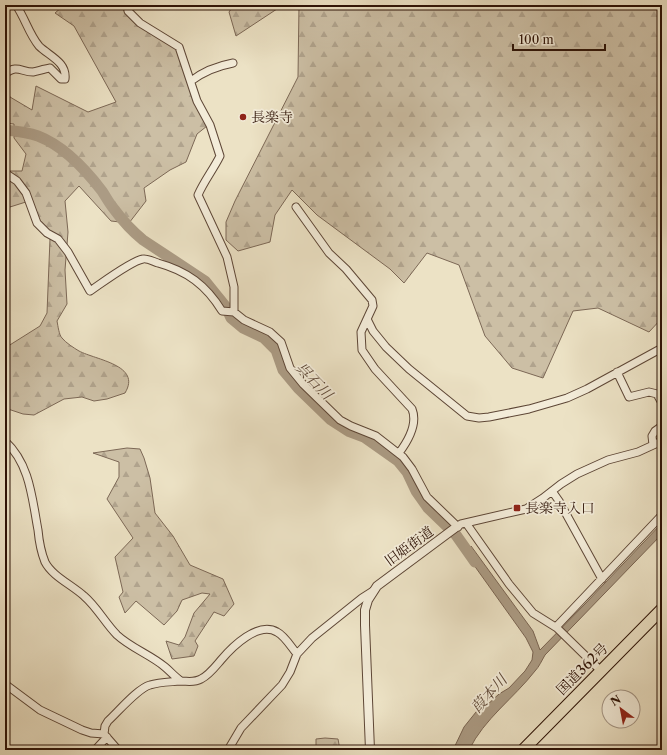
<svg xmlns="http://www.w3.org/2000/svg" width="667" height="755" viewBox="0 0 667 755" font-family="'Libre Caslon Text','Noto Serif JP',serif">
	<style>
		.forest { fill: url(#forest-firs); stroke: #7c6856 }
		.water { fill: #ab9b84; stroke: #796452 }
		.lines { fill: none; stroke-linecap: round; stroke-linejoin: round }
		.river { stroke: #ab9b84; stroke-width: 11 }
		.minor-casing { stroke: #5d4636; stroke-width: 9 }
		.tertiary-casing { stroke: #5d4636; stroke-width: 10 }
		.trunk-casing { stroke: #2d1206; stroke-width: 13 }
		.minor { stroke: #f3ecd9; stroke-width: 7 }
		.tertiary { stroke: #f3ecd9; stroke-width: 8 }
		.trunk { stroke: #ece2c5; stroke-width: 11 }
		.poi-dot { fill: #8f2418; stroke: #f3ecd9; stroke-width: 1.5 }
		.labels { text-anchor: middle; stroke-width: 3.5; stroke-linejoin: round; paint-order: stroke }
		.poi-label { font-size: 14px; fill: #2d1206; stroke: #f3ecd9; text-anchor: start }
		.street-label { font-size: 14px; fill: #2d1206; stroke: #f3ecd9 }
		.water-label { font-size: 15px; font-style: italic; fill: #5f4938; stroke: #f3ecd9 }
	</style>
	<defs>
		<pattern id="forest-firs" width="22" height="20" patternUnits="userSpaceOnUse"><rect width="22" height="20" fill="#ccbfa5"/><path d="M5 1l3.5 6h-7zM16 11l3.5 6h-7z" fill="#b0a38d"/></pattern>
	</defs>
	<rect width="100%" height="100%" fill="#ece2c5"/>
	<filter id="stains"><feTurbulence type="fractalNoise" baseFrequency=".005" numOctaves="4"/><feColorMatrix values="0 0 0 0 .2 0 0 0 0 .09 0 0 0 0 .02 0 0 0 .5 -.17"/></filter>
	<radialGradient id="worn" r=".72"><stop offset=".6" stop-color="#630" stop-opacity="0"/><stop offset="1" stop-color="#630" stop-opacity=".3"/></radialGradient>
	<!-- forest -->
	<path class="forest" d="M83,5H127L130,14L179,47L195,95L212,122L197,134L186,162L170,170L144,188L146,201L129,223L111,221L79,186L65,201L68,232L65,270L67,304L57,321C58,326 59,335 62,338C66,343 74,348 79,351C96,360 142,365 125,393L107,399L94,401L82,397L64,399L34,415L23,414L5,408V348L40,326L47,313L50,239L29,201L10,207L5,193V171H22L26,154L14,138V124L5,123V87L10,97L32,110L36,86L88,112L116,102L74,26L55,13L62,7Z
		M234,5H283L236,36L229,12Z
		M299,5H662V318L649,332L598,308L573,311L543,378L512,368L485,336L459,265L427,253L404,283L390,269L317,215L292,190L275,215L270,242L238,251L226,240V222L235,201L298,77Z
		M127,448L140,449L144,458L150,478L155,513L173,536L190,565L223,579L234,604L224,616L214,612L195,641L198,646L194,656L172,659L166,641L179,645L185,637L194,613L210,594L202,593L182,600L177,611L164,625L136,601L125,613L119,597L123,592L115,557L133,538L107,499L119,477V462L93,453Z
		M325,738L338,739L340,750H320L316,746V739Z"/>
	<!-- water -->
	<path class="water" d="M662,523V534L545,655C542,660 539,667 535,671C514,698 484,719 469,750H453L464,727L480,707L486,706L499,694L509,688L525,671L532,660L533,652L526,638L466,554L471,546L533,631L540,650L585,604Z"/>
	<g class="lines">
		<!-- river -->
		<path class="river" d="M5,130C16,131 27,132 38,136C64,146 86,170 102,191C106,197 109,203 114,209C122,220 132,231 143,240L205,281L226,307L231,318L243,328L264,338L276,350L283,370L298,388L331,420L348,431L364,437L398,461L407,472L416,491L428,508L456,535L475,562"/>
		<!-- minor casing -->
		<g class="minor-casing">
			<path id="minor" d="M127,5L128,11L140,23L179,47L197,101L210,125L220,156C213,170 204,181 198,195L227,257L234,287V312
				M5,74C17,64 21,72 33,72C38,71 44,69 50,68L61,79H65C67,62 49,56 39,46C29,34 25,18 16,5
				M191,81C204,71 217,66 233,63
				M5,173L17,181L26,193L37,223L47,233L58,239L68,252L90,291C102,283 131,261 143,259C147,258 154,262 158,263C187,271 206,285 222,311L234,312L244,320L270,332L281,342L290,368L303,384L340,420L351,426L376,436L403,457L412,469L427,497L458,527
				M296,207L329,253L346,269L372,300L373,306L367,319
				M617,372L629,397L649,392L657,394L662,403
				M5,441C30,464 32,498 38,530C39,541 41,552 45,562C52,576 72,585 84,596C97,607 105,623 117,635C131,648 151,655 165,667C171,672 175,677 181,681
				M653,445L652,436L655,431L662,426
				M399,453C408,441 418,424 412,409L375,369L362,350L361,332L367,319L373,331L386,347L409,369L467,416L479,418L489,417L529,409L567,398L587,389L662,348
				M552,491L559,501L602,579
				M466,523L509,584L533,613L557,628L601,671
				M455,528L461,524L526,509L543,498L561,484L577,474L608,460L638,452L662,441
				M556,627L662,515
				M5,684L40,710L82,730L91,733L104,734L118,750
				M104,734L105,726L108,721C118,712 138,688 150,685C159,682 170,682 180,681C188,681 194,683 201,679C209,675 215,667 221,660C232,647 258,621 277,632C285,636 291,647 297,654
				M95,750L107,737
				M228,750L241,728L282,685L290,672L297,654L312,638L362,598L373,591"/>
		</g>
		<!-- tertiary casing -->
		<g class="tertiary-casing">
			<path id="tertiary" d="M370,750L365,625V610L368,600L377,586L455,528"/>
		</g>
		<!-- trunk casing -->
		<g class="trunk-casing">
			<path id="trunk" d="M523,750L662,609"/>
		</g>
		<!-- minor -->
		<use href="#minor" class="minor"/>
		<!-- tertiary -->
		<use href="#tertiary" class="tertiary"/>
		<!-- trunk -->
		<use href="#trunk" class="trunk"/>
	</g>
	<!-- markers -->
	<g class="poi-dot">
		<circle cx="243" cy="117" r="4"/>
		<rect x="513" y="504" width="8" height="8" rx="2"/>
	</g>
	<g class="labels">
		<!-- poi labels -->
		<g class="poi-label">
			<text x="251" y="122">長楽寺</text>
			<text x="525" y="513">長楽寺入口</text>
		</g>
		<!-- street labels -->
		<g class="street-label">
			<text transform="translate(409 546) rotate(-36)" y="5">旧姫街道</text>
			<text transform="translate(582 669) rotate(-45)" y="5">国道362号</text>
		</g>
		<!-- water labels -->
		<g class="water-label">
			<text transform="translate(314 381) rotate(46)" y="5">呉石川</text>
			<text transform="translate(489 694) rotate(-48)" y="5">葭本川</text>
		</g>
	</g>
	<!-- margin -->
	<rect width="667" height="755" fill="none" stroke="#ece2c5" stroke-width="20"/>
	<rect x="6" y="6" width="655" height="743" fill="none" stroke="#2d1206" stroke-width="2"/>
	<rect x="10" y="10" width="647" height="735" fill="none" stroke="#2d1206"/>
	<!-- north arrow -->
	<g transform="translate(621 709) rotate(328)"><circle r="19" fill="#f3ecd9" stroke="#a49585"/>
	<path d="M0-3L7 15L0 10L-7 15Z" fill="#8f2418"/>
	<text y="-6" font-size="11" font-weight="bold" text-anchor="middle" fill="#2d1206">N</text>
	</g>
	<!-- scale -->
	<path d="M513 44v6h92v-6" fill="none" stroke="#2d1206" stroke-width="2"/>
	<text x="519" y="44" font-size="12" fill="#2d1206" stroke="#f3ecd9" stroke-width="3" paint-order="stroke">100 m</text>
	<rect width="100%" height="100%" filter="url(#stains)"/>
	<rect width="100%" height="100%" fill="url(#worn)"/>
</svg>
